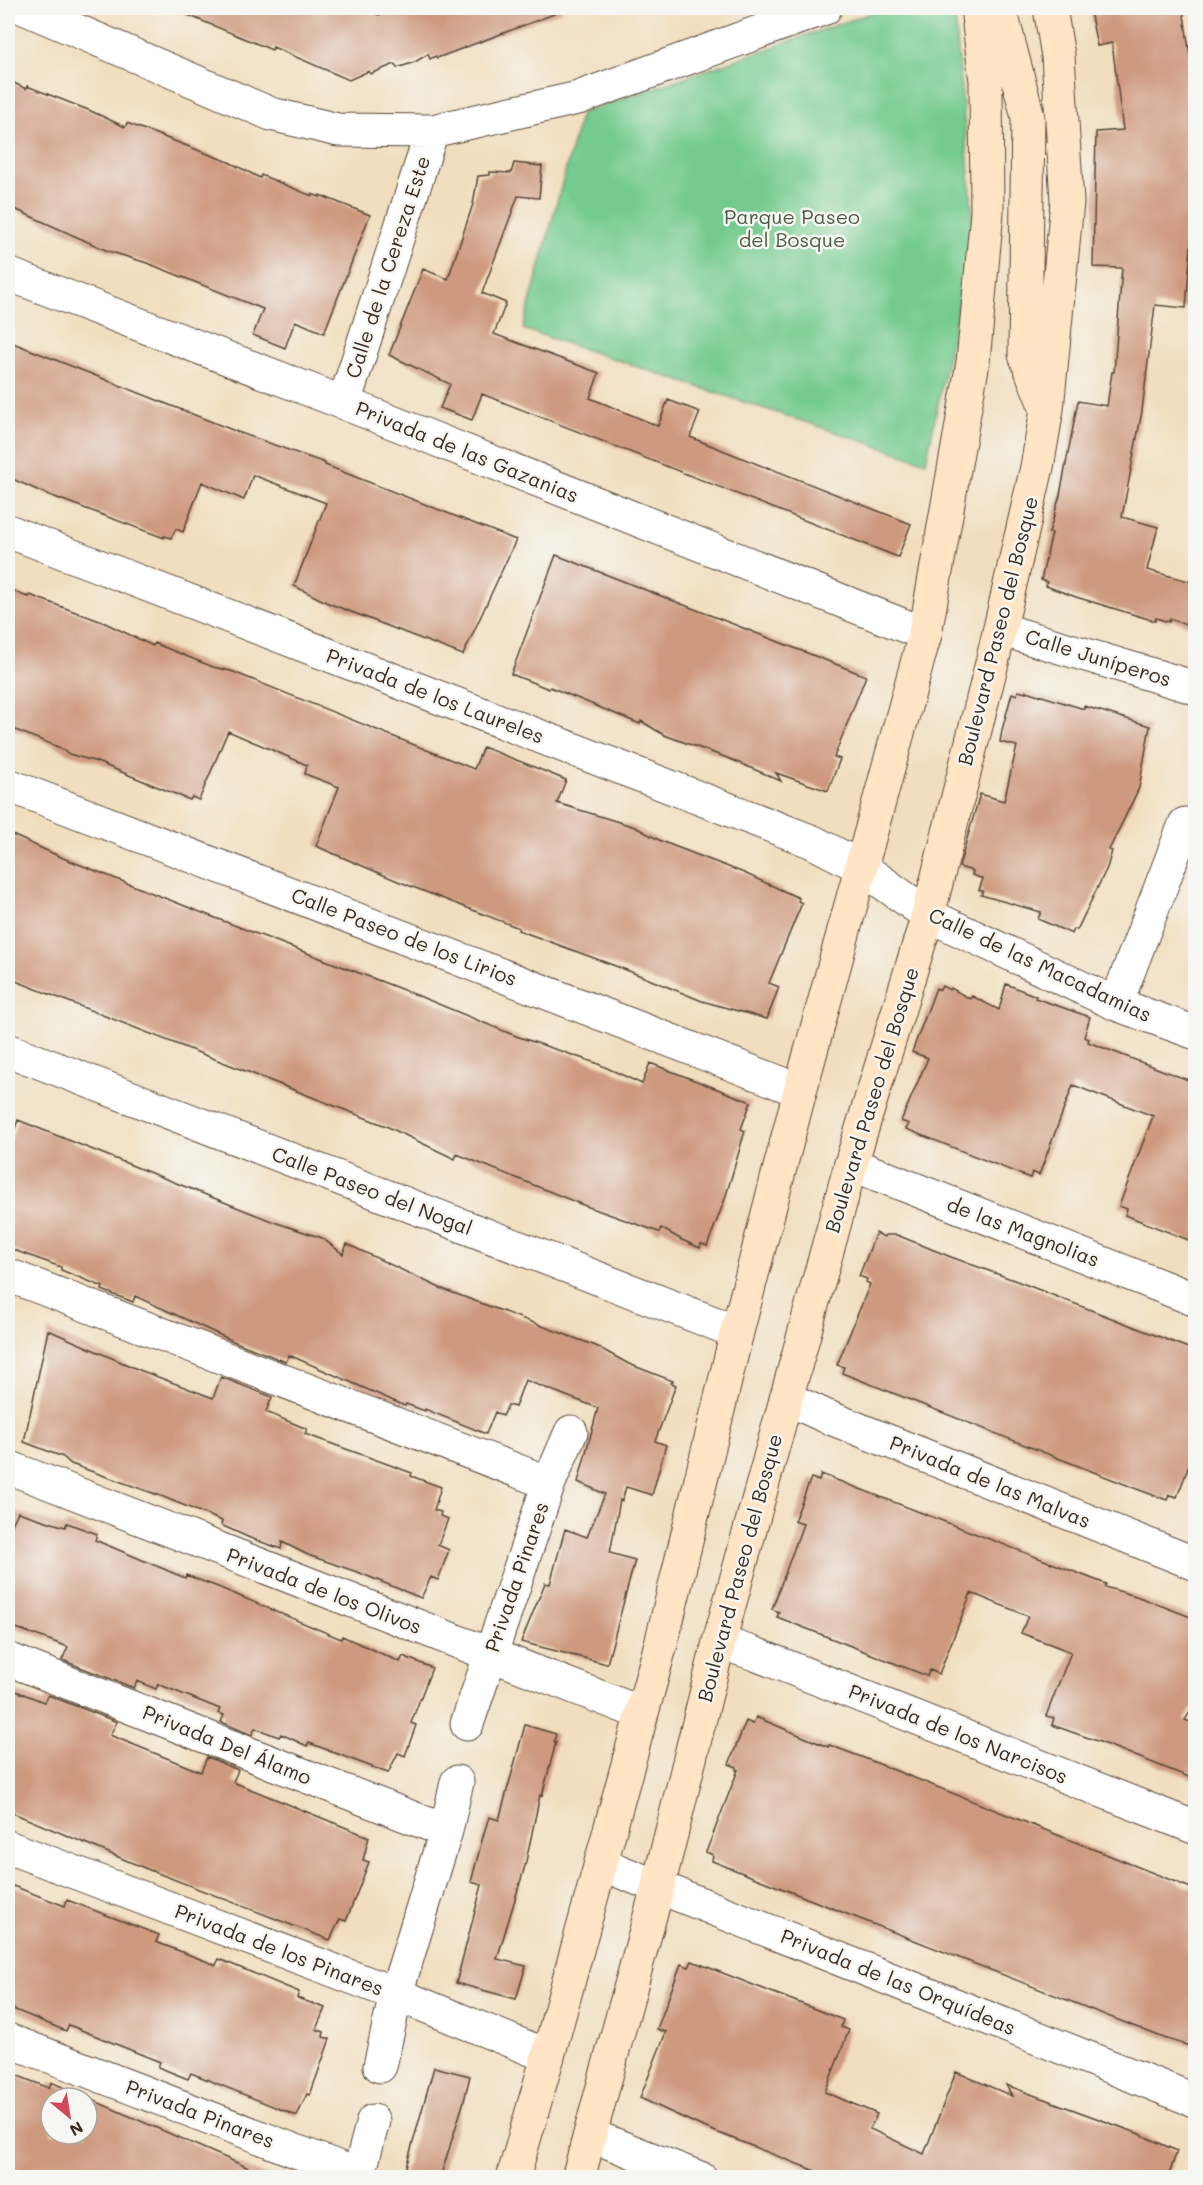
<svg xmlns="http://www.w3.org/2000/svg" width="1203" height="2185" viewBox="0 0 1203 2185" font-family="Mali,sans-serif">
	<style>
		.green { fill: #75cb8f; stroke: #587a56; stroke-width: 1.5 }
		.building { fill: #ce997e; fill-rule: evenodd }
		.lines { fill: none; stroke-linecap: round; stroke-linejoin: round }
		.street-casing { stroke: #564536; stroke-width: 35 }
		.secondary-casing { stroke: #564536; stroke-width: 35 }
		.street { stroke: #fff; stroke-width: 33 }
		.secondary { stroke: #ffe4c6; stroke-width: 33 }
		.labels { text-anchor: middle; stroke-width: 5; stroke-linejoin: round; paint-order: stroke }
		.park-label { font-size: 20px; fill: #4c5a40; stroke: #f6f6f2 }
		.street-label { font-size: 20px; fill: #3b2a1e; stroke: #f6f6f2 }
	</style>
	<rect width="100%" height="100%" fill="#f6f6f2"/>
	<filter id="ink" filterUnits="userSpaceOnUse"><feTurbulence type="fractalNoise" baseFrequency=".0167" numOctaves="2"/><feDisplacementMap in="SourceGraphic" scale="12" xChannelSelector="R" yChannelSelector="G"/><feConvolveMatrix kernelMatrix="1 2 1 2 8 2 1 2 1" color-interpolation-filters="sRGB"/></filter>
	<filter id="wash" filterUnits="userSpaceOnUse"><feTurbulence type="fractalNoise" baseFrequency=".008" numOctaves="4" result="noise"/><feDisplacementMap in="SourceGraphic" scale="24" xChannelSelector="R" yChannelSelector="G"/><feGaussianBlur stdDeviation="1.35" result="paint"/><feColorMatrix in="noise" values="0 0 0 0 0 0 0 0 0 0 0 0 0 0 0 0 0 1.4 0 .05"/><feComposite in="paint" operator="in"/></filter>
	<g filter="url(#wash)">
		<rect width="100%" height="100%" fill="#f1debe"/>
		<!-- green -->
		<path class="green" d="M886,8H954L974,229L926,462L523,329L581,113Z"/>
		<g id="blocks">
			<!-- building -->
			<path class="building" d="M171,8H358L379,15L399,8L401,14L414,8H562V11L437,58L436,56L430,59L428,54L415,62L397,68L395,64L370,74L369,71L349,80L273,47L272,50Z
				M1107,8H1183L1196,99V234H1192L1186,308L1155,305L1142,411L1122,517L1158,527L1147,570L1196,583V628L1170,619L1169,622L1156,618L1155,621L1076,597L1046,586L1047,582L1041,580L1052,533H1049L1060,495L1078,401L1107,406L1112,372H1114L1122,268L1093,267L1096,132L1123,130L1112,43L1097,46L1090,11Z
				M8,80L26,89L27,86L91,111L125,127L127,123L229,162L260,178L261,175L312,196V194L320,197V195L370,215L324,333L295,321L285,348L253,335L263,309L147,263L108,251L8,206Z
				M514,163L542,166L539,198L518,196L482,293L506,303L494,334L599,373L590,398L658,426L668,400L700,412L690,437L767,468V467L911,524L898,557L482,394L472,420L440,408L450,384L389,355L423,269L448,279L473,204L478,176L490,175V172L511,173Z
				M8,341L235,431L325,463V465L516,540L463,655L328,603L294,586L326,503L253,475L244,500L202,482L183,532L176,529L171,538L164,536V538L44,493L8,477Z
				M556,555L866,676L834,757L840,759L828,791L776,773L781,781L730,759L664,735L641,721L640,724L550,687L549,689L511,674Z
				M8,588L22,595L29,597L30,595L105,623L153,646L154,643L213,667L231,671L474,769L483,747L524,763L566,780L557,803L635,827L661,841L744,873L799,898L798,901L802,903L769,983L779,987L767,1019L702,1001L629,971L518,930L519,928L400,882L316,846L339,787L305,774L307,765L228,731L199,800L192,797L190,800L97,762L69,754L58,747L8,727Z
				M1018,691L1026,693V691L1084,709V706L1150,726L1139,788L1109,850L1112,851L1107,868L1077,930L1074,929L1072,934L1038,919L1041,912L981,895L983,891L979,890L983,879L972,875L973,871L959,867L980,794L1004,801L1017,746L1000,742L1002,730L1012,693L1017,695Z
				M8,833L63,858L218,919L414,994L516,1036L596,1063L642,1084L650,1063L751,1102L741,1129L745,1131L725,1199L707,1246L701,1244L700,1248L682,1240L661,1228L659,1232L583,1205L457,1154L455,1159L386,1126L8,978Z
				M1006,984L1036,996L1035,998L1090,1017L1084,1037L1089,1039L1088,1042L1196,1083V1243L1125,1215L1127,1209L1119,1206L1153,1116L1073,1085L1039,1175L1032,1172L1030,1178L906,1129L909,1124L901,1121L928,1058L912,1052L936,988L940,990L942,986L950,990L951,988L970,999L972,996L999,1010Z
				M18,1120L274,1222L322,1238L343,1254L347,1244L440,1288L596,1346L629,1364L673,1381L671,1383L676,1385L655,1441L666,1445L652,1495L626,1487L622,1501L620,1500L610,1553L635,1560L607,1664L521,1642L545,1583L550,1584L565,1529L587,1537L605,1494L578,1482L598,1408L525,1380L515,1407L508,1405L503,1416L495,1412L486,1434L425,1409V1411L406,1404L405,1406L289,1355L286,1362L233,1341L135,1296L133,1302L102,1290L103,1287L61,1270V1267L8,1248V1148Z
				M876,1233L884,1237L885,1235H897L951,1257L1014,1280L1196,1351V1447L1177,1497L1169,1495L1167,1500L1142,1491L842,1373L844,1367L837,1365L870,1284L866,1282L867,1279L859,1276Z
				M48,1330L137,1369L213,1398L221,1377L272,1397L266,1412L307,1429L305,1434L412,1473L411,1476L441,1487L434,1510L441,1512L440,1516L448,1519L438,1545L449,1550L438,1580L431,1577L421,1598L360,1573L308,1555L282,1542L281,1549L250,1538L221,1525L222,1521L161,1496L71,1464L63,1457L24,1442Z
				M821,1474L1106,1584L1105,1587L1136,1596L1196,1619V1702L1185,1720L1196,1724V1780L1100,1742L1052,1725L1054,1718L1046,1716L1071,1652L1021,1633L1028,1616L971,1593L939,1674L930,1670L927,1676L777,1617L779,1612L772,1609L803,1524L794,1521L811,1478L819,1481Z
				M18,1512L65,1527L67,1523L97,1534L95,1540L185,1578L186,1575L218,1587L341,1639L342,1636L400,1662L403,1656L432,1668L411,1723L416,1725L405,1756L398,1753L388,1773L309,1743L307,1746L281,1734L279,1737L255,1728L252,1735L221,1722L224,1715L218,1713L220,1709L158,1684L156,1689L137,1681L134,1688L62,1660L68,1647L8,1625V1533Z
				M8,1688L44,1702L48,1695L117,1722L110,1735L201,1772L207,1757L238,1770L233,1782L369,1837L363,1860L369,1862L346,1921L340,1919L330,1940L147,1869L8,1811Z
				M756,1717L828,1747L829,1745L859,1756L1196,1890V2048L1164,2038L712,1861L713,1855L706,1852L738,1770H736L737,1767L729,1764L746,1721L753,1724Z
				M525,1725L556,1734L554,1741L556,1742L542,1796L540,1795L525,1866L497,1959L526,1966L516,1999L456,1983L482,1885L471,1882L484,1833L489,1817L499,1820Z
				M8,1884L65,1906L67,1900L159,1935L156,1942L216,1965L219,1959L299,1992L297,1998L325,2008L316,2029L324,2032L323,2037L330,2039L310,2095L307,2094L297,2116L191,2073L188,2079L158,2067L160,2062L69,2025L66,2031L8,2007Z
				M692,1961L843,2020L841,2027L849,2030L825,2092L877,2114L870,2129L924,2154L956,2072L1012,2096L1006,2085L1137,2133L1177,2151L1168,2178H852L837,2172L833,2178L701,2126L640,2098L666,2032L657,2029L681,1964L689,1967Z
				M434,2067L470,2076L464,2101L440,2178H403Z
				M8,2072L49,2088L51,2082L272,2178H8ZM51,2098H87V2134H51Z"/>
		</g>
	</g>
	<g filter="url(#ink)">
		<use href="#blocks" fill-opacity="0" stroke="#564536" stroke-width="1.5"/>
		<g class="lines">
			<!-- street casing -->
			<g class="street-casing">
				<path id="street" d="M24,8L271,114L338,130L432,131L578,98L825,8
					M8,274L344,403L925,634
					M344,403L432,131
					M8,531L813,842L861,867L928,915L1116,1004L1196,1033
					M1000,629L1196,688
					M8,785L773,1080L800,1091
					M1116,1004L1185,824
					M8,1050L737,1332
					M851,1164L1196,1300
					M8,1275L549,1483
					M786,1398L823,1415L1196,1564
					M8,1467L641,1713
					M719,1642L755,1654L1196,1828
					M8,1659L446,1831
					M467,1724L549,1483L571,1432
					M8,1847L396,1994L548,2056
					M601,1864L1196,2101
					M8,2040L358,2175
					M380,2066L396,1994L446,1831L457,1782
					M590,2135L700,2178
					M358,2178L373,2121"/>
			</g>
			<!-- secondary casing -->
			<g class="secondary-casing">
				<path id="secondary" d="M999,8L1000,9L1028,117L1025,355L1045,405
					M513,2178L548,2056L662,1640L737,1332L800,1091L925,634L973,362L987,212L986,81L977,8
					M578,2178L658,1887L719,1642L851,1164L928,915L992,663L1037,467L1047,409L1067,202L1058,56L1050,8"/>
			</g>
			<!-- street -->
			<use href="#street" class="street"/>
			<!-- secondary -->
			<use href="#secondary" class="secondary"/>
		</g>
	</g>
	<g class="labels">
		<!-- park labels -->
		<g class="park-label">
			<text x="792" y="224">Parque Paseo<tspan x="792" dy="23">del Bosque</tspan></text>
		</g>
		<!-- street labels -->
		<g class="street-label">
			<text transform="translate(388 267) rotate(-72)" y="7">Calle de la Cereza Este</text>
			<text transform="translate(467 452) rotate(22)" y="7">Privada de las Gazanias</text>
			<text transform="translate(998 631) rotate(-76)" y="7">Boulevard Paseo del Bosque</text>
			<text transform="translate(1098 658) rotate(17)" y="7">Calle Juníperos</text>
			<text transform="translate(435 696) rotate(21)" y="7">Privada de los Laureles</text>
			<text transform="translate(404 937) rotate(21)" y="7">Calle Paseo de los Lirios</text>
			<text transform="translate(1040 965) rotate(25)" y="7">Calle de las Macadamias</text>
			<text transform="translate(872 1100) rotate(-73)" y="7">Boulevard Paseo del Bosque</text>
			<text transform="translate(372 1191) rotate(21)" y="7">Calle Paseo del Nogal</text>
			<text transform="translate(1023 1232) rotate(21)" y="7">de las Magnolias</text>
			<text transform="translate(990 1482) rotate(22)" y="7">Privada de las Malvas</text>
			<text transform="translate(740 1568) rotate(-75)" y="7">Boulevard Paseo del Bosque</text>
			<text transform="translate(517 1577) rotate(-71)" y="7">Privada Pinares</text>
			<text transform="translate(324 1591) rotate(21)" y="7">Privada de los Olivos</text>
			<text transform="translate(958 1734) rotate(22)" y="7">Privada de los Narcisos</text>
			<text transform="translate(227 1745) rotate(22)" y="7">Privada Del Álamo</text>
			<text transform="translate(279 1950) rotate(21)" y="7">Privada de los Pinares</text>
			<text transform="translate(898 1982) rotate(22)" y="7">Privada de las Orquídeas</text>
			<text transform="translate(200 2114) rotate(21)" y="7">Privada Pinares</text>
		</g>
	</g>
	<!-- margin -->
	<rect width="1203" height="2185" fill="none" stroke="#f6f6f2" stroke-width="30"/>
	<!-- north arrow -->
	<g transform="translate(69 2116) rotate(150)"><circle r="28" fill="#f6f6f2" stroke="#aba49d" stroke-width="1.5"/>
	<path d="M0-4.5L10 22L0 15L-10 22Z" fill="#d1495b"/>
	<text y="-9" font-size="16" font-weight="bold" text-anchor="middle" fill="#3b2a1e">N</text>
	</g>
</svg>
